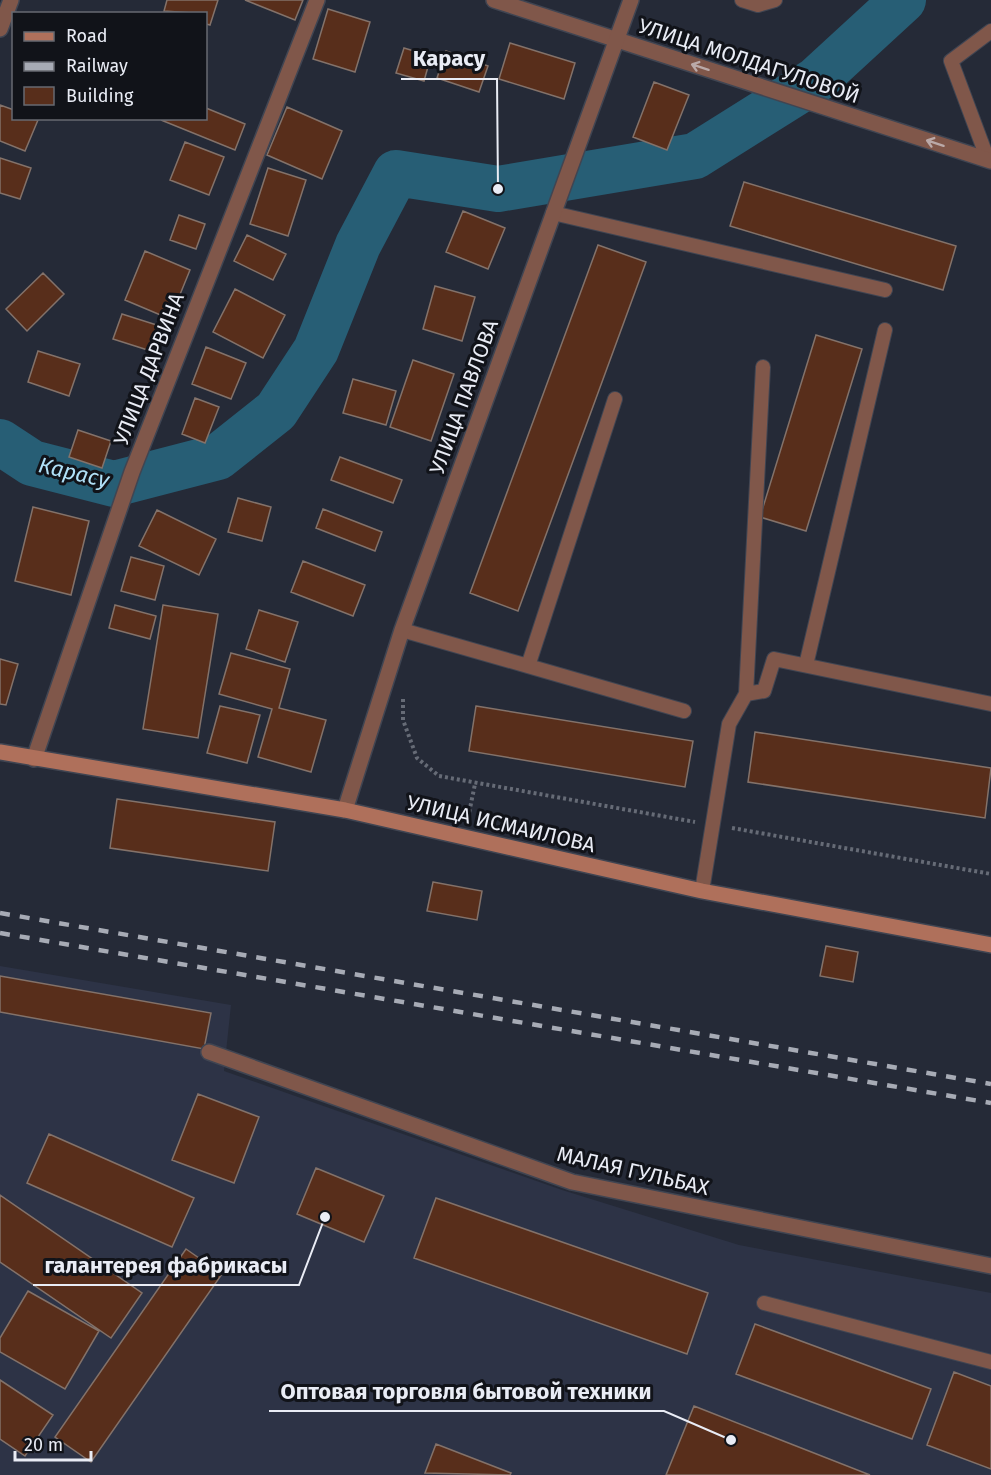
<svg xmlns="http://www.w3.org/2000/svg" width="991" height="1475" viewBox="0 0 991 1475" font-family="'Fira Sans',sans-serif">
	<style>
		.built { fill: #2d3346 }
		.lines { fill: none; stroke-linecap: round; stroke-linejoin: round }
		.river { stroke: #275e75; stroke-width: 46 }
		.building { fill: #582e1b; stroke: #83726a; stroke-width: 1.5 }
		.service-casing { stroke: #404552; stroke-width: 16 }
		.minor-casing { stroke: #404552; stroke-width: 18 }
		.tertiary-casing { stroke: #404552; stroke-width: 18 }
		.secondary-casing { stroke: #404552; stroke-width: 18 }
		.path { stroke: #666b76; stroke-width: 4; stroke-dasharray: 3 3; stroke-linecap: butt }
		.service { stroke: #80574a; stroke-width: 14 }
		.minor { stroke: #80574a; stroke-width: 15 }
		.tertiary { stroke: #80574a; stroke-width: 15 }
		.secondary { stroke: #af705b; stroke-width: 15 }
		.rail { stroke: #a7abb5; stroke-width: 4.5; stroke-dasharray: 10 10; stroke-linecap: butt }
		.oneway { stroke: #baa9a8 }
		.labels { text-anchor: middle; stroke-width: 6; stroke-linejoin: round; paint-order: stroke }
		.street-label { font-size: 21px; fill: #e9ecf5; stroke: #111319 }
		.water-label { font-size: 22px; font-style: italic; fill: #b1e1f8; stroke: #111319 }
		.leader { fill: none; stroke: #e9ecf5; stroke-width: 2 }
		.callout-dot { fill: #e9ecf5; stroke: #111319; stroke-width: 2 }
		.callout-label { font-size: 22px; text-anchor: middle; font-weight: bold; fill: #e9ecf5; stroke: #111319; stroke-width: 6; stroke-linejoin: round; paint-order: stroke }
	</style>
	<rect width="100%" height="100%" fill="#252a37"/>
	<!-- built -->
	<path class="built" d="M0,966L231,1005L224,1071L562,1190L739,1245L991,1293V1475H0Z"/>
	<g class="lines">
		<!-- river -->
		<path class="river" d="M0,442L32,463L114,484L218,457L276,411L316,350L358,245L396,173L498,189L695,156L816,80L903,0"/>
	</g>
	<!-- building -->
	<path class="building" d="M167,0H218L210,25L206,24V14L164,11Z
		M245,0H303L295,20Z
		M328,9L370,22L355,72L313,59Z
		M510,43L575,63L564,99L499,79Z
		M404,48L431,56L424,81L396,73Z
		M446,51L488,66L479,92L437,78Z
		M654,82L689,95L667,150L633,137Z
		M0,105L14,110V118L38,120L25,151L0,141Z
		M287,107L342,131L322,179L267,155Z
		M206,108L245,124L235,150L161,120L206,118Z
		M185,142L224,157L209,195L170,180Z
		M0,158L31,168L20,199L0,193Z
		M268,168L306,180L288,236L250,224Z
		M744,182L956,246L943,290L730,226Z
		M463,211L505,228L488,269L446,252Z
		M179,215L205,224L196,249L170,240Z
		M247,235L286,254L273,280L234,261Z
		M598,245L646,262L518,611L470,593Z
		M145,251L190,270L170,319L125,300Z
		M43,273L64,294L27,331L6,309Z
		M435,286L475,297L462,341L423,329Z
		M235,289L285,315L263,358L213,332Z
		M122,314L163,327L154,352L113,339Z
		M816,335L862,349L806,531L760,517Z
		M206,347L246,363L231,399L192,384Z
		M38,351L80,364L69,396L28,382Z
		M413,360L454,374L431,441L390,427Z
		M353,379L396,391L386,425L343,413Z
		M195,398L219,407L205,443L182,434Z
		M78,430L111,441L102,468L69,457Z
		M340,457L402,480L393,503L331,480Z
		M238,498L271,507L262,541L228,532Z
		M33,507L89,521L71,595L15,581Z
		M323,509L382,532L375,551L316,528Z
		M157,510L216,539L199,575L139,546Z
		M131,557L164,566L155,600L121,591Z
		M303,561L365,585L353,616L291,592Z
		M115,605L156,616L150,639L109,628Z
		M163,605L218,614L198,738L143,729Z
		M259,610L298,622L285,662L246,649Z
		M231,653L290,669L279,708L326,720L311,772L258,757L272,709L219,694Z
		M0,659L18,664L6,705L0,704Z
		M220,706L260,715L247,763L207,753Z
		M476,706L693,741L685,787L469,751Z
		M755,732L991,768L985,818L748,782Z
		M117,799L275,822L268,871L110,848Z
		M433,882L482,891L477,920L427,911Z
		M826,946L858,952L853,982L820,976Z
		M0,976L211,1013L204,1049L0,1012Z
		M198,1094L259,1117L234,1183L172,1160Z
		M49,1134L194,1198L172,1247L27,1183Z
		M316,1168L384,1196L364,1242L297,1214Z
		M0,1195L142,1293L111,1338L0,1262Z
		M436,1198L708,1293L687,1354L414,1258Z
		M186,1249L222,1274L91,1462L55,1437Z
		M28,1291L99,1331L65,1389L0,1352V1338Z
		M755,1324L931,1389L912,1439L736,1374Z
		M954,1372L991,1386V1469L927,1445Z
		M0,1380L53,1415L25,1456L0,1439Z
		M694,1406L870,1475H666Z
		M436,1444L511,1473L510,1475L425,1473Z"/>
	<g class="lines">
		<!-- service casing -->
		<g class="service-casing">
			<path id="service" d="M742,0L758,5L775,0
				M988,160L951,61L991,31
				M553,213L885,290
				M402,630L528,666L615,399
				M806,665L885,330
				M528,666L684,711
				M746,694L764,691L774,659L991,704
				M702,891L729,724L746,694L763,367
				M764,1303L991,1362"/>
		</g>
		<!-- minor casing -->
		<g class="minor-casing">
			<path id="minor" d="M494,0L991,161
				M0,29L11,0
				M34,759L132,472L317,0
				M209,1052L572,1182L991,1266"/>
		</g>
		<!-- tertiary casing -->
		<g class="tertiary-casing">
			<path id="tertiary" d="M345,810L402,630L631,0"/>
		</g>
		<!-- secondary casing -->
		<g class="secondary-casing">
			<path id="secondary" d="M0,752L345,810L702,891L991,945"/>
		</g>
		<!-- path -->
		<path class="path" d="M403,699V720L417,758L439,776L695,822
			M468,818L475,784
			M732,828L991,874"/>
		<!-- service -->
		<use href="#service" class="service"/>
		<!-- minor -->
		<use href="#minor" class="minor"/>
		<!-- tertiary -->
		<use href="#tertiary" class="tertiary"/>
		<!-- secondary -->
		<use href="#secondary" class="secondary"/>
		<!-- rail -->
		<path class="rail" d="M0,913L991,1084
			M0,933L991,1103"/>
	</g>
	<!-- one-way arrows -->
	<defs><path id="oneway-shaft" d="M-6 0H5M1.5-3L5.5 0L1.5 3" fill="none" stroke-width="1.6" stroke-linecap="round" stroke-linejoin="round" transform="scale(1.5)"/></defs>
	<g class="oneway">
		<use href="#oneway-shaft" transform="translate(700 67) rotate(-162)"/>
		<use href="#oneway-shaft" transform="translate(935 143) rotate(-162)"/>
	</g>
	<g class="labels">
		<!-- street labels -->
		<g class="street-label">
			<text transform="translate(749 61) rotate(18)" y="7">УЛИЦА МОЛДАГУЛОВОЙ</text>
			<text transform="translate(149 369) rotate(-69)" y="7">УЛИЦА ДАРВИНА</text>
			<text transform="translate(464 397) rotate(-70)" y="7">УЛИЦА ПАВЛОВА</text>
			<text transform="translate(501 824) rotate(13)" y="7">УЛИЦА ИСМАИЛОВА</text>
			<text transform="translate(633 1171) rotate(13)" y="7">МАЛАЯ ГУЛЬБАХ</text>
		</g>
		<!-- water labels -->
		<g class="water-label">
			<text transform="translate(74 472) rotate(13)" y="8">Карасу</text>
		</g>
	</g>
	<!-- callouts -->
	<path class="leader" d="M498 189L497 79H401M325 1217L299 1285H33M731 1440L664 1411H269"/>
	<g class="callout-dot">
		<circle cx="498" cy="189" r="6"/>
		<circle cx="325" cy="1217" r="6"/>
		<circle cx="731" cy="1440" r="6"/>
	</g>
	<g class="callout-label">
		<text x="449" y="66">Карасу</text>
		<text x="166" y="1273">галантерея фабрикасы</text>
		<text x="466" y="1399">Оптовая торговля бытовой техники</text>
	</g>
	<!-- legend -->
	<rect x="12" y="12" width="195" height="108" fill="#111319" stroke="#676a71" stroke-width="1.5"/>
	<rect x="24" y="32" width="30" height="9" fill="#af705b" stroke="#676a71" stroke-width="1.5"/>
	<text x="66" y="42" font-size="18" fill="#e9ecf5">Road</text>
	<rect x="24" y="62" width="30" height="9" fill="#a7abb5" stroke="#676a71" stroke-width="1.5"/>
	<text x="66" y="72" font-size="18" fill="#e9ecf5">Railway</text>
	<rect x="24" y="87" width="30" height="18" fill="#582e1b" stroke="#676a71" stroke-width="1.5"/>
	<text x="66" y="102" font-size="18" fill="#e9ecf5">Building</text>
	<!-- scale -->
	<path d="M15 1451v9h76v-9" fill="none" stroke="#e9ecf5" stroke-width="3"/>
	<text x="24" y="1451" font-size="18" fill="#e9ecf5" stroke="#111319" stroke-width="4.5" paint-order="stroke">20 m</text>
</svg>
